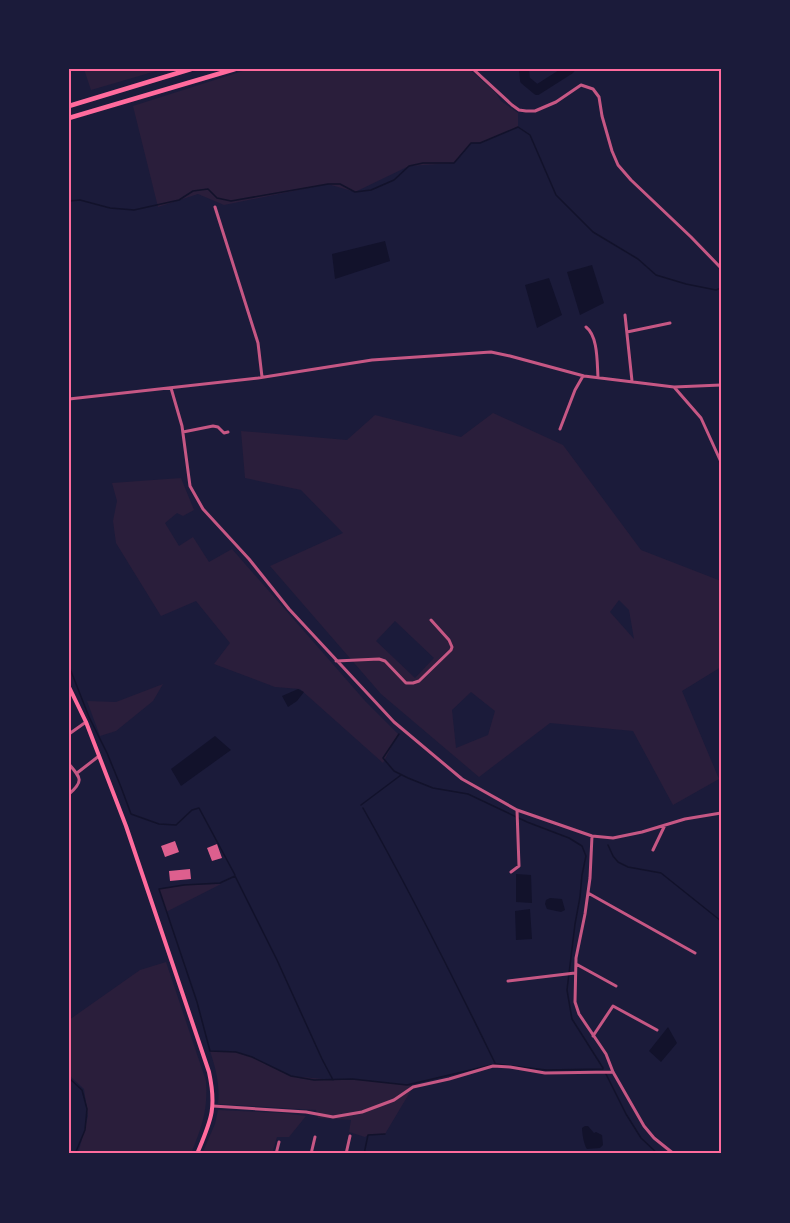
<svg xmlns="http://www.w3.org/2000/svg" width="790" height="1223" viewBox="0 0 790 1223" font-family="'Source Sans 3',sans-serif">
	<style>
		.green { fill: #2a1e3b; fill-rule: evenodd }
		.water { fill: #12122b }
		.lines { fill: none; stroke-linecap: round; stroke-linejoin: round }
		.stream { stroke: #12122b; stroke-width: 1.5 }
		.river { stroke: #12122b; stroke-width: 10 }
		.building { fill: #dd5f8e }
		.minor { stroke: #c65784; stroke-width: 3 }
		.secondary { stroke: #ff6b9d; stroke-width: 4 }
		.primary { stroke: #ff6b9d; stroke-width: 4.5 }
		.neatline { fill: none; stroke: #ff6b9d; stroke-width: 2 }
	</style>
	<rect width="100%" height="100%" fill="#1b1b3a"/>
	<!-- green -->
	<path class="green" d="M84,69H163L91,90Z
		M249,69H469L496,93L501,101L518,113V127L484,142L471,143L454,163L409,166L355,192L328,184L224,205L198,194L158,207L133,106Z
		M493,413L563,445L641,550L721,581V667L682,691L719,779L673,805L633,731L550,723L479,777L381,694L270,566L343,533L301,490L245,478L241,431L347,440L375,415L461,437ZM619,600L629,610L634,639L610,612ZM395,621L434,658L415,678L376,641ZM471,692L495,711L488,735L456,748L452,710Z
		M181,478L194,510L183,516L177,513L165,523L179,546L193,537L209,562L232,549L366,702L398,734L383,763L300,689L275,687L214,664L230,643L196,601L161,616L116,543L113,521L117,501L112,483Z
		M163,684L153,701L116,731L100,736L87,701L116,702Z
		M221,884L166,912L159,889L185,885Z
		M166,962L206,1081C208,1111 202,1126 191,1154H78L88,1116L84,1089L69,1075V1020L140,970Z
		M210,1051L236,1052L252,1057L291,1076L333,1080L352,1079L407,1085L413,1087L385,1134L368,1135L365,1137L349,1132L351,1120L318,1118L316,1110L218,1104C220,1085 216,1069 210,1051Z
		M218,1110L282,1113L306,1116L289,1137H277L272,1154H202L215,1124Z"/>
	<!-- water -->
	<path class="water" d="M385,241L390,261L335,279L332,254Z
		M592,265L604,303L580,315L567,272Z
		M549,278L562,315L537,328L525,285Z
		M298,689L304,692L297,701L288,707L282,696Z
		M215,736L231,750L181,786L171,769Z
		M516,874L531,875L532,903L516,902Z
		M550,898L562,899L565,910L561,912L547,909L545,904L546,900Z
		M530,909L532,939L516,940L515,911Z
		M668,1027L677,1043L661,1062L649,1051Z
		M585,1126H588L594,1133L596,1132L602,1135L603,1145L600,1148L587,1149C584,1145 582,1133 582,1128Z"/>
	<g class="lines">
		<!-- stream -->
		<path class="stream" d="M69,201L80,200L110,208L134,210L179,200L193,191L208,189L217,198L231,201L328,184H340L355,192L371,190L394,180L409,166L423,163H454L471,143H480L518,127L530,135L556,195L593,232L638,259L656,275L686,284L716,290L721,288
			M69,666L89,717L107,753L121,787L131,814L159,824L176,825L192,810L199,808L235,875
			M399,734L383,758L394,771L408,778L433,788L468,794L527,822L569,838L582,846L586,856L582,875L580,897L575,924L567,990L572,1019L603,1068
			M361,805L401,775
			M363,808C410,891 453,977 495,1063
			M608,845L613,856L618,862L628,867L661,873L721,921
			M605,1072L626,1114L641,1138L658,1154
			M69,1078L82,1090L87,1109L85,1130L75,1154
			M333,1080L322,1059L277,960L235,876L220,883L184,885L159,889L197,1002L210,1051L236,1052L252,1057L291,1076L314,1080L352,1079L407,1085L496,1064L546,1070L603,1069
			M364,1154L368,1135L385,1134"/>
		<!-- river -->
		<path class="river" d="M524,69L525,80L537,90L570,69"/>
	</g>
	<!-- building -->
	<path class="building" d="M175,841L179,852L165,857L161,846Z
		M217,844L222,858L212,861L207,848Z
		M190,869L191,879L170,881L169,871Z"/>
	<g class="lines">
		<!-- minor -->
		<path class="minor" d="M473,69L512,105L519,110L526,111H535L556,102L581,85L593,89L599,97L602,116L612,151L618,165L631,180L691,237L721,268
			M215,207L258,343L262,377
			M625,315L632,381
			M586,327C598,336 597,362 598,377
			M627,332L670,323
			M674,387L701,418L721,462
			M171,388L182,426L190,486L203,509L249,559L289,609L394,722L462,779L517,810L592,836L613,838L642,832L685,819L721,813
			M69,399L258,378L372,360L491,352L510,356L584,376L674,387L721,385
			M560,429L575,390L583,376
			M183,432L213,426L218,427L224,433L228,432
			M336,661L379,659L385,661L406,683H413L419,681L451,650L452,647L449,640L431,620
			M69,734L86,722
			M69,764C81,778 84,781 69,794
			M77,773L99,756
			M592,836L590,878L585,914L576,958L575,1002L579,1014L606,1054L613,1072L644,1126L654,1138L674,1154
			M653,850L665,825
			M511,872L519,866L517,810
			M588,893L695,953
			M576,964L616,986
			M508,981L575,973
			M593,1036L613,1006L657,1030
			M213,1106L306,1112L333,1117L362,1112L394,1100L413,1087L449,1079L493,1066L510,1067L545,1073L613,1072
			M276,1154L279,1142
			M311,1154L315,1137
			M346,1154L350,1136"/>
		<!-- secondary -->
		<path class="secondary" d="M69,687L86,722L126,826L209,1072C217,1109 211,1120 197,1154"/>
		<!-- primary -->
		<path class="primary" d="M69,106L191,69
			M69,118L235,69"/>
	</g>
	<!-- border -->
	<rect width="790" height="1223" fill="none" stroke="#1b1b3a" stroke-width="141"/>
	<rect x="70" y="70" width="650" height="1082" class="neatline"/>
</svg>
